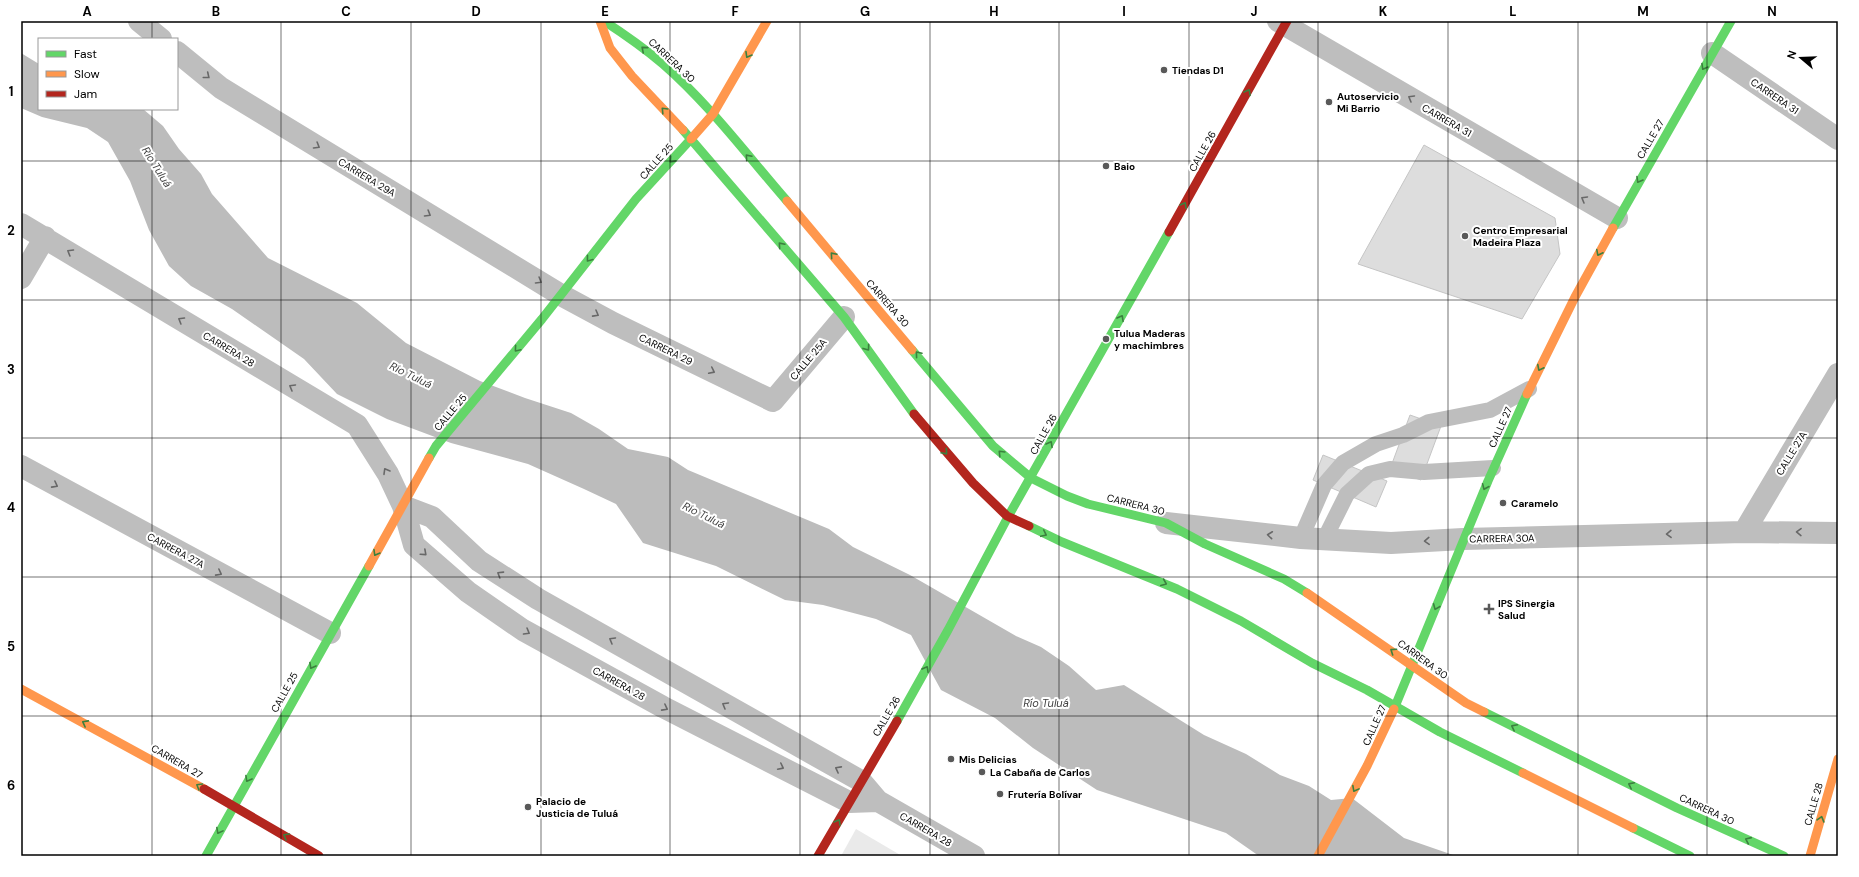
<svg xmlns="http://www.w3.org/2000/svg" width="1859" height="877" viewBox="0 0 1859 877" font-family="'DM Sans',sans-serif">
	<style>
		.green { fill: #eaeaea }
		.water { fill: #bcbcbc }
		.building { fill: #ddd; stroke: #c5c5c5 }
		.lines { fill: none; stroke-linecap: round; stroke-linejoin: round }
		.lane { stroke: #bebebe; stroke-width: 16 }
		.street { stroke: #bebebe; stroke-width: 22 }
		.fast { stroke: #63d668; stroke-width: 9 }
		.slow { stroke: #ff974d; stroke-width: 9 }
		.jam { stroke: #b3261e; stroke-width: 9 }
		.oneway { stroke: #3b803e }
		.oneway2 { stroke: #686868 }
		.grid { fill: none; stroke: #000; stroke-width: 1; stroke-opacity: 0.55 }
		.poi-dot { fill: #595959; stroke: #fff; stroke-width: 1.5 }
		.labels { text-anchor: middle; stroke-width: 4; stroke-linejoin: round; paint-order: stroke }
		.street-label { font-size: 10px; fill: #000; stroke: #fff }
		.poi-label { font-size: 10px; font-weight: bold; fill: #000; stroke: #fff; text-anchor: start }
		.water-label { font-size: 11px; font-style: italic; fill: #414141; stroke: #fff }
		.neatline { fill: none; stroke: #000; stroke-width: 1.5 }
		.grid-label { font-size: 13px; text-anchor: middle; font-weight: bold; fill: #000 }
	</style>
	<rect width="100%" height="100%" fill="#fff"/>
	<!-- green -->
	<path class="green" d="M856,829L902,856H841Z"/>
	<!-- water -->
	<path class="water" d="M21,53L39,64V109H143L163,126L179,149L201,174L212,194L268,258L357,303L406,343L480,381L525,398L571,413L599,429L628,449L668,457L688,470L829,529L853,547L910,575L1016,636L1041,647L1069,666L1096,690L1124,685L1204,735L1246,754L1280,775L1309,786L1331,800L1352,798L1404,838L1456,856H1259L1226,833L1097,790L1033,748L995,718L941,690L911,635L876,619L823,605L785,600L716,566L643,543L616,504L584,489L528,464L451,443L387,419L337,394L304,359L232,309L191,286L169,266L149,230L130,181L108,142L87,128L42,117L21,108Z"/>
	<!-- building -->
	<path class="building" d="M1424,145L1555,218L1560,254L1522,319L1358,264Z
		M1410,415L1441,426L1421,480L1390,469Z
		M1323,455L1387,481L1376,507L1313,480Z"/>
	<g class="lines">
		<!-- lane -->
		<path class="lane" d="M1301,538L1324,485L1343,463L1376,444L1403,435L1429,422L1490,410L1529,389
			M1324,540L1347,494L1369,474L1390,469L1424,472L1493,468"/>
		<!-- street -->
		<path class="street" d="M139,21L161,39
			M1278,21L1617,218
			M177,52L221,88L561,295L613,323L773,401L844,317
			M1712,53L1838,139
			M21,224L357,425L388,474L403,506L414,545L468,592L523,630L663,707L849,802L878,801
			M21,278L45,237
			M21,466L330,633
			M403,506L432,517L479,561L538,599L861,781L878,801L974,856
			M1166,523L1301,538L1391,543L1463,539L1744,532L1838,533
			M1744,532L1838,374"/>
		<!-- fast -->
		<path class="fast" d="M604,21C624,34 644,48 663,64C709,104 747,155 787,201
			M683,130L844,317L914,414
			M1613,228L1731,21
			M912,350L993,446L1031,478L1067,496L1088,504L1166,523L1205,544L1284,579L1307,593
			M429,458L436,446L542,319L636,199L691,139
			M1029,526L1062,542L1177,589L1241,621L1312,663L1367,690L1440,732L1523,773
			M1394,709L1488,481L1527,394
			M1484,712L1677,808L1784,856
			M897,721L948,630L1009,515L1169,232
			M1633,828L1690,856
			M206,856L369,566"/>
		<!-- slow -->
		<path class="slow" d="M600,21L610,48L632,76L683,130
			M691,139L713,114L767,21
			M787,201L912,350
			M1527,394L1575,297L1613,228
			M369,566L429,458
			M1307,593L1466,703L1484,712
			M21,689L204,789
			M1523,773L1633,828
			M1318,856L1367,766L1394,709
			M1810,856L1838,759"/>
		<!-- jam -->
		<path class="jam" d="M1169,232L1287,21
			M914,414L973,483L1007,516L1029,526
			M204,789L319,856
			M818,856L897,721"/>
	</g>
	<!-- one-way arrows -->
	<defs><path id="oneway-chevron" d="M-2-3.5L2.5 0L-2 3.5" fill="none" stroke-width="1.6" stroke-linecap="round" stroke-linejoin="round"/></defs>
	<g class="oneway">
		<use href="#oneway-chevron" transform="translate(644 49) rotate(-140)"/>
		<use href="#oneway-chevron" transform="translate(748 55) rotate(120)"/>
		<use href="#oneway-chevron" transform="translate(1704 67) rotate(120)"/>
		<use href="#oneway-chevron" transform="translate(1248 92) rotate(-61)"/>
		<use href="#oneway-chevron" transform="translate(664 110) rotate(-134)"/>
		<use href="#oneway-chevron" transform="translate(748 157) rotate(-131)"/>
		<use href="#oneway-chevron" transform="translate(672 160) rotate(132)"/>
		<use href="#oneway-chevron" transform="translate(1639 180) rotate(120)"/>
		<use href="#oneway-chevron" transform="translate(1184 205) rotate(-61)"/>
		<use href="#oneway-chevron" transform="translate(781 245) rotate(-131)"/>
		<use href="#oneway-chevron" transform="translate(1599 253) rotate(117)"/>
		<use href="#oneway-chevron" transform="translate(833 255) rotate(-131)"/>
		<use href="#oneway-chevron" transform="translate(589 259) rotate(128)"/>
		<use href="#oneway-chevron" transform="translate(1121 318) rotate(-61)"/>
		<use href="#oneway-chevron" transform="translate(867 348) rotate(54)"/>
		<use href="#oneway-chevron" transform="translate(517 349) rotate(130)"/>
		<use href="#oneway-chevron" transform="translate(918 354) rotate(-130)"/>
		<use href="#oneway-chevron" transform="translate(1540 368) rotate(117)"/>
		<use href="#oneway-chevron" transform="translate(1050 444) rotate(-61)"/>
		<use href="#oneway-chevron" transform="translate(945 452) rotate(49)"/>
		<use href="#oneway-chevron" transform="translate(1001 453) rotate(-134)"/>
		<use href="#oneway-chevron" transform="translate(1485 487) rotate(113)"/>
		<use href="#oneway-chevron" transform="translate(1044 534) rotate(25)"/>
		<use href="#oneway-chevron" transform="translate(376 553) rotate(120)"/>
		<use href="#oneway-chevron" transform="translate(1164 583) rotate(23)"/>
		<use href="#oneway-chevron" transform="translate(1436 607) rotate(112)"/>
		<use href="#oneway-chevron" transform="translate(1393 651) rotate(-146)"/>
		<use href="#oneway-chevron" transform="translate(312 666) rotate(119)"/>
		<use href="#oneway-chevron" transform="translate(926 669) rotate(-61)"/>
		<use href="#oneway-chevron" transform="translate(85 723) rotate(-152)"/>
		<use href="#oneway-chevron" transform="translate(1514 727) rotate(-153)"/>
		<use href="#oneway-chevron" transform="translate(248 779) rotate(119)"/>
		<use href="#oneway-chevron" transform="translate(1631 785) rotate(-154)"/>
		<use href="#oneway-chevron" transform="translate(199 786) rotate(-149)"/>
		<use href="#oneway-chevron" transform="translate(1355 789) rotate(118)"/>
		<use href="#oneway-chevron" transform="translate(1821 819) rotate(-74)"/>
		<use href="#oneway-chevron" transform="translate(838 822) rotate(-60)"/>
		<use href="#oneway-chevron" transform="translate(219 831) rotate(118)"/>
		<use href="#oneway-chevron" transform="translate(286 836) rotate(-150)"/>
		<use href="#oneway-chevron" transform="translate(1748 840) rotate(-156)"/>
	</g>
	<g class="oneway2">
		<use href="#oneway-chevron" transform="translate(207 76) rotate(39)"/>
		<use href="#oneway-chevron" transform="translate(1411 98) rotate(-150)"/>
		<use href="#oneway-chevron" transform="translate(317 146) rotate(31)"/>
		<use href="#oneway-chevron" transform="translate(1584 199) rotate(-150)"/>
		<use href="#oneway-chevron" transform="translate(428 214) rotate(31)"/>
		<use href="#oneway-chevron" transform="translate(70 252) rotate(-149)"/>
		<use href="#oneway-chevron" transform="translate(539 281) rotate(31)"/>
		<use href="#oneway-chevron" transform="translate(596 314) rotate(29)"/>
		<use href="#oneway-chevron" transform="translate(181 320) rotate(-149)"/>
		<use href="#oneway-chevron" transform="translate(712 371) rotate(26)"/>
		<use href="#oneway-chevron" transform="translate(292 387) rotate(-150)"/>
		<use href="#oneway-chevron" transform="translate(386 471) rotate(-120)"/>
		<use href="#oneway-chevron" transform="translate(55 485) rotate(28)"/>
		<use href="#oneway-chevron" transform="translate(1799 532) rotate(-179)"/>
		<use href="#oneway-chevron" transform="translate(1669 534) rotate(179)"/>
		<use href="#oneway-chevron" transform="translate(1270 535) rotate(-174)"/>
		<use href="#oneway-chevron" transform="translate(1427 541) rotate(177)"/>
		<use href="#oneway-chevron" transform="translate(424 553) rotate(42)"/>
		<use href="#oneway-chevron" transform="translate(219 573) rotate(28)"/>
		<use href="#oneway-chevron" transform="translate(500 574) rotate(-148)"/>
		<use href="#oneway-chevron" transform="translate(527 632) rotate(30)"/>
		<use href="#oneway-chevron" transform="translate(612 640) rotate(-150)"/>
		<use href="#oneway-chevron" transform="translate(725 705) rotate(-150)"/>
		<use href="#oneway-chevron" transform="translate(665 708) rotate(28)"/>
		<use href="#oneway-chevron" transform="translate(781 767) rotate(27)"/>
		<use href="#oneway-chevron" transform="translate(838 769) rotate(-152)"/>
	</g>
	<!-- grid -->
	<path class="grid" d="M152,21V39M281,21V856M411,21V856M541,21V856M670,21V856M800,21V856M930,21V856M1059,21V856M1189,21V856M1318,21V856M1448,21V856M1578,21V856M1707,21V856M152,109V856M21,161H1838M21,300H1838M21,438H1838M21,577H1838M21,716H1838"/>
	<!-- markers -->
	<g class="poi-dot">
		<circle cx="1164" cy="70" r="4"/>
		<circle cx="1329" cy="102" r="4"/>
		<circle cx="1106" cy="166" r="4"/>
		<circle cx="1465" cy="236" r="4"/>
		<circle cx="1106" cy="339" r="4"/>
		<circle cx="1503" cy="503" r="4"/>
		<path d="M1487 603h4v4h4v4h-4v4h-4v-4h-4v-4h4z"/>
		<circle cx="951" cy="759" r="4"/>
		<circle cx="982" cy="772" r="4"/>
		<circle cx="1000" cy="794" r="4"/>
		<circle cx="528" cy="807" r="4"/>
	</g>
	<g class="labels">
		<!-- street labels -->
		<g class="street-label">
			<text transform="translate(672 60) rotate(43)" y="4">CARRERA 30</text>
			<text transform="translate(1775 96) rotate(34)" y="4">CARRERA 31</text>
			<text transform="translate(1447 120) rotate(30)" y="4">CARRERA 31</text>
			<text transform="translate(1650 139) rotate(-60)" y="4">CALLE 27</text>
			<text transform="translate(1202 151) rotate(-61)" y="4">CALLE 26</text>
			<text transform="translate(656 161) rotate(-48)" y="4">CALLE 25</text>
			<text transform="translate(367 177) rotate(31)" y="4">CARRERA 29A</text>
			<text transform="translate(888 303) rotate(49)" y="4">CARRERA 30</text>
			<text transform="translate(229 349) rotate(31)" y="4">CARRERA 28</text>
			<text transform="translate(666 349) rotate(26)" y="4">CARRERA 29</text>
			<text transform="translate(808 359) rotate(-50)" y="4">CALLE 25A</text>
			<text transform="translate(450 412) rotate(-50)" y="4">CALLE 25</text>
			<text transform="translate(1500 427) rotate(-66)" y="4">CALLE 27</text>
			<text transform="translate(1043 434) rotate(-61)" y="4">CALLE 26</text>
			<text transform="translate(1791 453) rotate(-59)" y="4">CALLE 27A</text>
			<text transform="translate(1136 504) rotate(14)" y="4">CARRERA 30</text>
			<text transform="translate(1502 538) rotate(-1)" y="4">CARRERA 30A</text>
			<text transform="translate(176 550) rotate(28)" y="4">CARRERA 27A</text>
			<text transform="translate(1423 659) rotate(36)" y="4">CARRERA 30</text>
			<text transform="translate(619 683) rotate(29)" y="4">CARRERA 28</text>
			<text transform="translate(284 692) rotate(-61)" y="4">CALLE 25</text>
			<text transform="translate(886 716) rotate(-60)" y="4">CALLE 26</text>
			<text transform="translate(1374 725) rotate(-66)" y="4">CALLE 27</text>
			<text transform="translate(177 761) rotate(30)" y="4">CARRERA 27</text>
			<text transform="translate(1813 804) rotate(-74)" y="4">CALLE 28</text>
			<text transform="translate(1707 809) rotate(25)" y="4">CARRERA 30</text>
			<text transform="translate(926 829) rotate(30)" y="4">CARRERA 28</text>
		</g>
		<!-- poi labels -->
		<g class="poi-label">
			<text x="1172" y="74">Tiendas D1</text>
			<text x="1337" y="100">Autoservicio<tspan x="1337" dy="12">Mi Barrio</tspan></text>
			<text x="1114" y="170">Baio</text>
			<text x="1473" y="234">Centro Empresarial<tspan x="1473" dy="12">Madeira Plaza</tspan></text>
			<text x="1114" y="337">Tulua Maderas<tspan x="1114" dy="12">y machimbres</tspan></text>
			<text x="1511" y="507">Caramelo</text>
			<text x="1498" y="607">IPS Sinergia<tspan x="1498" dy="12">Salud</tspan></text>
			<text x="959" y="763">Mis Delicias</text>
			<text x="990" y="776">La Cabaña de Carlos</text>
			<text x="1008" y="798">Frutería Bolívar</text>
			<text x="536" y="805">Palacio de<tspan x="536" dy="12">Justicia de Tuluá</tspan></text>
		</g>
		<!-- water labels -->
		<g class="water-label">
			<text transform="translate(157 167) rotate(58)" y="4">Río Tuluá</text>
			<text transform="translate(411 375) rotate(26)" y="4">Río Tuluá</text>
			<text transform="translate(704 515) rotate(26)" y="4">Río Tuluá</text>
			<text x="1046" y="707">Río Tuluá</text>
		</g>
	</g>
	<!-- border -->
	<rect width="1859" height="877" fill="none" stroke="#ffffff" stroke-width="44"/>
	<!-- legend -->
	<rect x="38" y="38" width="140" height="72" fill="#ffffff" stroke="#999999"/>
	<rect x="46" y="51" width="20" height="6" fill="#63d668" stroke="#999999"/>
	<text x="74" y="58" font-size="12" fill="#000000">Fast</text>
	<rect x="46" y="71" width="20" height="6" fill="#ff974d" stroke="#999999"/>
	<text x="74" y="78" font-size="12" fill="#000000">Slow</text>
	<rect x="46" y="91" width="20" height="6" fill="#b3261e" stroke="#999999"/>
	<text x="74" y="98" font-size="12" fill="#000000">Jam</text>
	<!-- north arrow -->
	<g transform="translate(1801 58) rotate(289)" stroke="#ffffff" stroke-width="3" paint-order="stroke">
	<path d="M0-3L7 15L0 10L-7 15Z" fill="#000000"/>
	<text y="-6" font-size="11" font-weight="bold" text-anchor="middle" fill="#000000">N</text>
	</g>
	<rect x="22" y="22" width="1815" height="833" class="neatline"/>
	<g class="grid-label">
		<text x="87" y="16">A</text>
		<text x="216" y="16">B</text>
		<text x="346" y="16">C</text>
		<text x="476" y="16">D</text>
		<text x="605" y="16">E</text>
		<text x="735" y="16">F</text>
		<text x="865" y="16">G</text>
		<text x="994" y="16">H</text>
		<text x="1124" y="16">I</text>
		<text x="1254" y="16">J</text>
		<text x="1383" y="16">K</text>
		<text x="1513" y="16">L</text>
		<text x="1643" y="16">M</text>
		<text x="1772" y="16">N</text>
		<text x="11" y="96">1</text>
		<text x="11" y="235">2</text>
		<text x="11" y="374">3</text>
		<text x="11" y="512">4</text>
		<text x="11" y="651">5</text>
		<text x="11" y="790">6</text>
	</g>
</svg>
